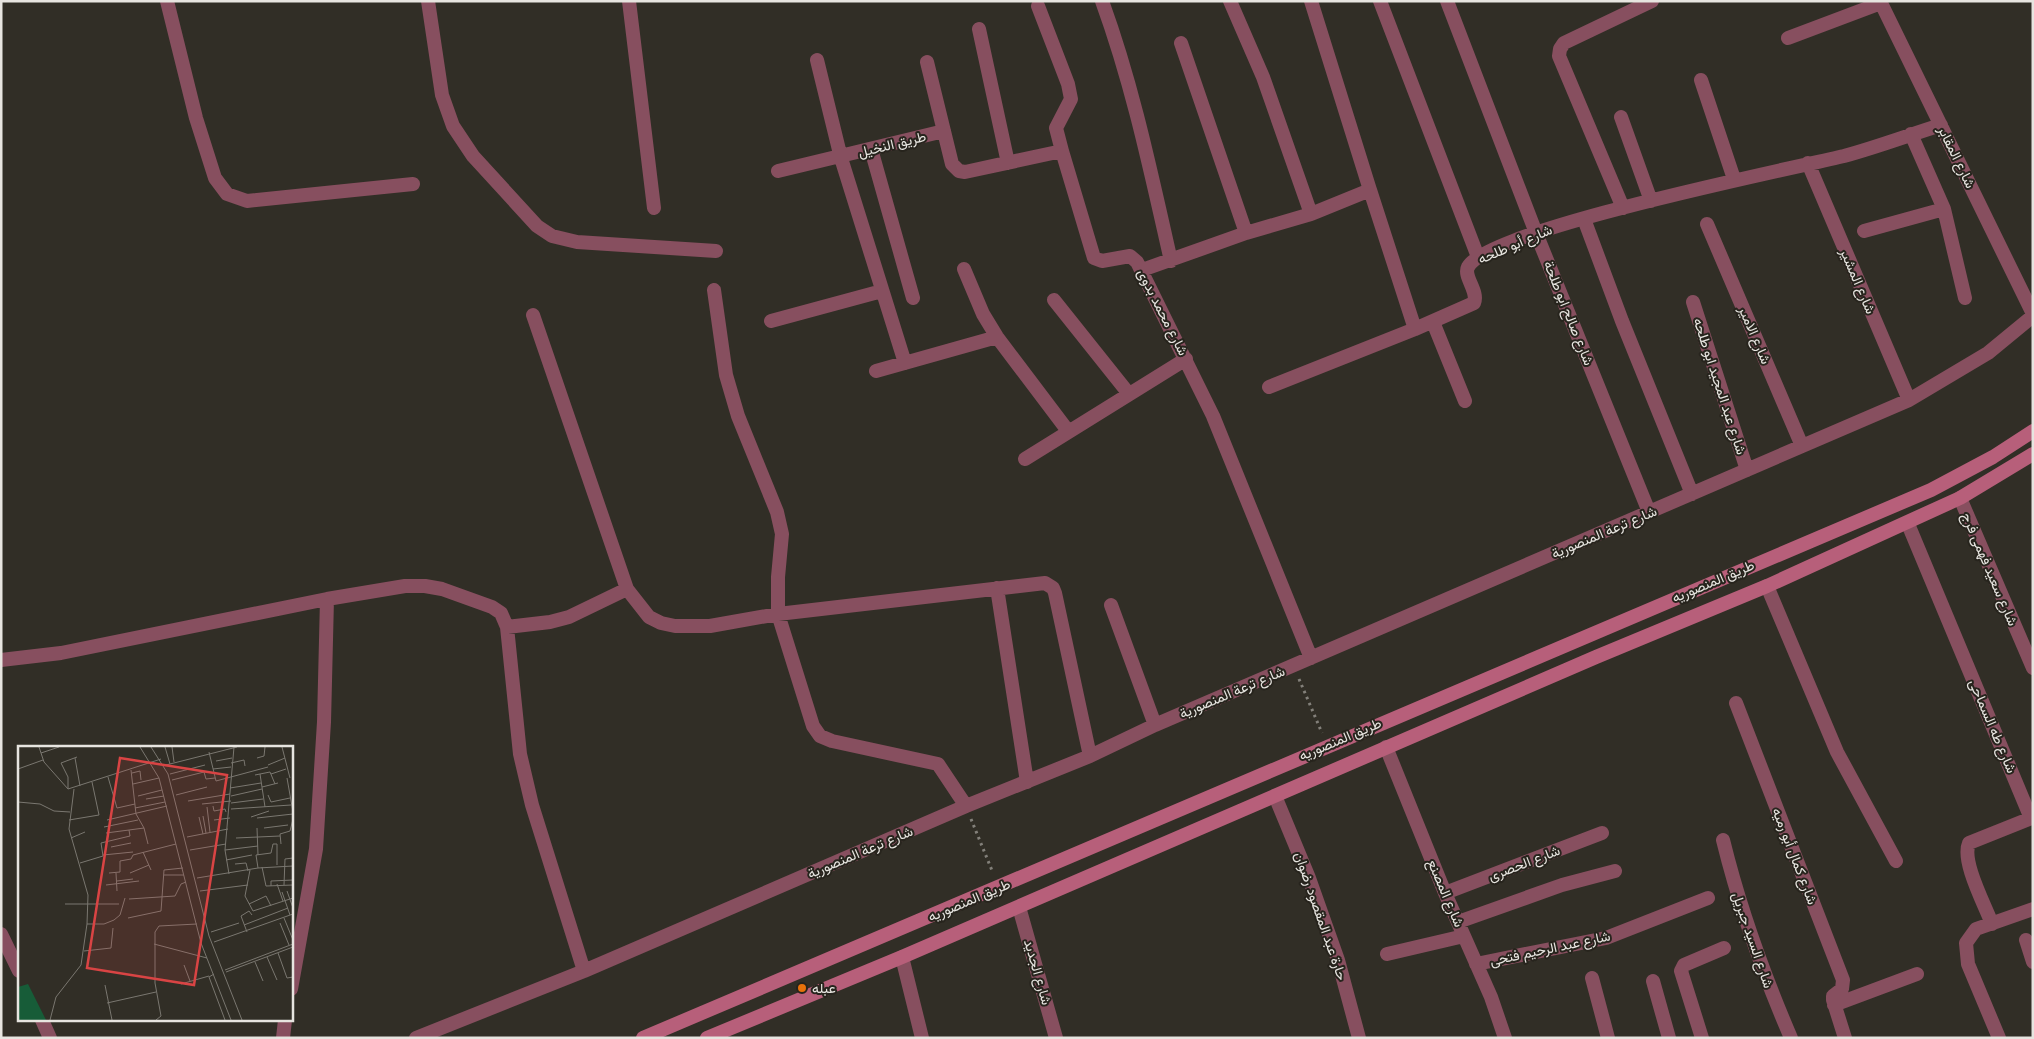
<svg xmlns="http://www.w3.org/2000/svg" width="2034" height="1039" viewBox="0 0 2034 1039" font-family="'Public Sans',Vazirmatn,sans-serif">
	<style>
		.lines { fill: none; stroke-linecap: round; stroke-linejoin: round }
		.path { stroke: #83807a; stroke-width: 3; stroke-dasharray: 2.5 4; stroke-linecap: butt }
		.minor { stroke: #874f5f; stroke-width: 14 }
		.secondary { stroke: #b75f7a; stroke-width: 14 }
		.food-dot { fill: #e8710a; stroke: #27241d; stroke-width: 2 }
		.labels { text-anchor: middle; stroke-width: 4; stroke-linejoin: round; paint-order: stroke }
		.street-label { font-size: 14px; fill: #e7e5e0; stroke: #27241d }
		.poi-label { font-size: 14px; fill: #e7e5e0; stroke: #27241d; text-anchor: start }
		.inset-road { fill: none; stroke: #7a7770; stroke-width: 1 }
		.view { fill: #d94444; fill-opacity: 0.15; stroke: #d94444; stroke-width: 2.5 }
		.inset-edge { fill: none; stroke: #e7e5e0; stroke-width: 2.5 }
	</style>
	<rect width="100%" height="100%" fill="#312e26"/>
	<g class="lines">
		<!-- path -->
		<path class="path" d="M1299,679L1322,733
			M971,819L993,873"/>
		<!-- minor -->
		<path class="minor" d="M167,1L196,118L215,178L227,194L247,201L413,184
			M428,1L442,95L453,126L473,156L537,226L552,236L577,242L716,251
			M629,1L654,208
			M1102,1C1133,86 1151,173 1171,261
			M1230,1L1263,77L1311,214L1370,190L1415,329L1474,303C1479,291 1463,277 1468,267C1487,230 1790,169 1844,156C1877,147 1909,135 1941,125
			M1311,1L1370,190
			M1380,1L1478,257
			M1447,1L1536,233L1649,512
			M1880,1L2033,314
			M1038,6L1068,84L1071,99L1056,128L1062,151
			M979,29L1008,163
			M1788,38L1881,3
			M1181,43L1246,233
			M817,60L841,158L905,363
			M927,62L952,164L959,171L965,172L1062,151L1094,258L1102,261L1130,256L1137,262L1213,416L1311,658
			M1701,80L1734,179
			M1621,117L1651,201
			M871,149L913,298
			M1808,163L1909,400
			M778,171L944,131
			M1623,208L1559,56L1560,49L1564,43L1652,1
			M1944,209L1965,298
			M1584,219L1622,321L1692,494
			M1707,224L1802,446
			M1864,231L1944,209L1911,134
			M964,269L983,314L997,337L1068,431
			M1142,270L1246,233L1311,214
			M714,290L726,375L738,416L777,512L782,534L778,577V614L813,726L820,736L832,741L938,764L966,806
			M1054,300L1129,394
			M1693,302L1747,470
			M533,315L627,589L649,617L661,623L675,626H710L778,614L1045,583L1053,588L1055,593L1090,756
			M771,321L882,291
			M1433,322L1465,401
			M876,371L997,337
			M1269,387L1415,329
			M1025,459L1186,359
			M1960,498L2033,668
			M1908,524L2030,816L2029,819L1969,843C1961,861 1985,905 1992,924
			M1767,586L1837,752L1896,861
			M997,588L1027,782
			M1111,605L1155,725
			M507,627L550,622L569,617L627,589
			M1,660L61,653L327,599L405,586H425L442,589L492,607L501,613L507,627L520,754L532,805L584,971
			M1736,703L1843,980L1842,989L1833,996V1000L1845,1038
			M1386,747L1445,893L1491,997L1505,1038
			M1275,796L1309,878L1338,960L1359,1038
			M1723,840C1740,909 1763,973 1791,1038
			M1445,893L1602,833
			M1019,907L1056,1038
			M1458,922L1562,885L1615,871
			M1,934L19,971
			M2026,940L2033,962
			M1387,954L1464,936
			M902,957L922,1038
			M1476,964L1606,938L1708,898
			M1592,978L1608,1038
			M1653,981L1669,1038
			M291,989L316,849L324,722L327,599
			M1834,1005L1917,974
			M42,1020L50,1038
			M283,1038L285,1020
			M416,1038L584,971L966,806L1090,756L1155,725L1909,400L1988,353L2033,316
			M1702,1038L1681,971L1684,965L1724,948
			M1999,1038L1968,964L1966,943L1976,929L2033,909"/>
		<!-- secondary -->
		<path class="secondary" d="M643,1038L1931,490L1993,457L2033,431
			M707,1038L902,957L1596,657L1767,586L1960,498L2033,454"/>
	</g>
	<!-- markers -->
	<circle class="food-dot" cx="802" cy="988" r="5"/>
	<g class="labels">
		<!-- street labels -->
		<g class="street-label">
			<text transform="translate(892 144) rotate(-14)" y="5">طريق النخيل</text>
			<text transform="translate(1957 157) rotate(64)" y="5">شارع المقابر</text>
			<text transform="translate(1515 244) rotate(-23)" y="5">شارع أبو طلحه</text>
			<text transform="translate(1858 281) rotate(67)" y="5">شارع المشير</text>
			<text transform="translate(1163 312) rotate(63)" y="5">شارع محمد بدوى</text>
			<text transform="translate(1569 313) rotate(68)" y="5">شارع صالح ابو طلحة</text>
			<text transform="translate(1755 335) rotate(67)" y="5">شارع الامير</text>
			<text transform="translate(1720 386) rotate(72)" y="5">شارع عبد المجيد ابو طلحه</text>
			<text transform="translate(1604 532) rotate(-23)" y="5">شارع ترعة المنصورية</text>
			<text transform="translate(1990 569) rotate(67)" y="5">شارع سعيد فهمى فرج</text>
			<text transform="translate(1713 581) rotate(-23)" y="5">طريق المنصوريه</text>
			<text transform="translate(1232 692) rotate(-23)" y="5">شارع ترعة المنصورية</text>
			<text transform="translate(1993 726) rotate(67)" y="5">شارع طه السماحى</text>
			<text transform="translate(1340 739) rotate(-23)" y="5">طريق المنصوريه</text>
			<text transform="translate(860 852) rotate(-23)" y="5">شارع ترعة المنصورية</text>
			<text transform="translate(1795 856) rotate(69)" y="5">شارع كمال أبو رميه</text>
			<text transform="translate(1524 863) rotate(-21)" y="5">شارع الحصرى</text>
			<text transform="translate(1446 893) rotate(67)" y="5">شارع المصنع</text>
			<text transform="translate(969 900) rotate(-23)" y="5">طريق المنصوريه</text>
			<text transform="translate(1321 916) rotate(71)" y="5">حارة عبد المقصود رضوان</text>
			<text transform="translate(1753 940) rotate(71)" y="5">شارع السيد جبريل</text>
			<text transform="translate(1550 948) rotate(-12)" y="5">شارع عبد الرحيم فتحى</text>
			<text transform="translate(1038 972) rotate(74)" y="5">شارع الجديد</text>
		</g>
		<!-- poi labels -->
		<g class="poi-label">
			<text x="812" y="993">عبله</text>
		</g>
	</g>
	<!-- overview -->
	<g transform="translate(18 746)">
		<rect width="275" height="275" fill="#312e26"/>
		<path d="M10,238L28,274H0V241Z" fill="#175c38"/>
		<path class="inset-road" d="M21,1L26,16L50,43L143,13M122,1L141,32L183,197L213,274M133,1L150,28L191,190L224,274M147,1L152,18M154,1L156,16M264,1L272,32M191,6L198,35L250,21M23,7L41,1M57,12L62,40M239,12L246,10L247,1M198,15L214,12M213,17L226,14L227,20M148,19L219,1M250,19L267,12M0,23L25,14M195,23L213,21M114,27L122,25L123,34M152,28L187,19M242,28L247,61M253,28L268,23M237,29L252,26L257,38M90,31L99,62L117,58M269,32L275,66M154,34L186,26L188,33L197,32M115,38L141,32M244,41L260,37M212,42L243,37M50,43V31L43,17L59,11M158,49L189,41M250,49L253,56L272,52M120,50L144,44M213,50L244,43M128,53L146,50M170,55L212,48M0,56L22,58L36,65L52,66M213,57L245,53M184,58L213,55M195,60L196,65L207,63L208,66M189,61L192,86M117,62L147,56M213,63L273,59M185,70L188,87M181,71L185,88M233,71L251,65M239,72L275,68M51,74L81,69L74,36M89,74L149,60M196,74L212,72M86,81L120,74M126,82L130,98M239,82L240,109M246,82L270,79M88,87L111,84M169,91L210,83M53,92L67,86M218,92L262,90M259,98V119M263,98L262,88L272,85L275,73M93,101L113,97M172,104L208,98M207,104L240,100M125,106L133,124M85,109L115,106M208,114L234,109M62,117L85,110L83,97L112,90L111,84L126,82L118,68L113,24M217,118L228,117L230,125M244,121L248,140L275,139M240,122L238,109L253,107L255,98H259M232,124L227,150L235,165L275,152M91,127L102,126V115L113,113L115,109L158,98M98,127L99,145M112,127L131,119M211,128L207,104L216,1M146,129H166M179,132L240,122L275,120M99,135L115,133M259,138L265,155M88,139L121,135M266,139L267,113L275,112M253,140V135L275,134M182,145L230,139M269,145L275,162M264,146L272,169M111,153L157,150L163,138L168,136M47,158H101M231,158L248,150L253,160M110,172L143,165L146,124L165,122M266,172L275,194M262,177L271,199M69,178H86L96,174L102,169L107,152M226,179L270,162M193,186L221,177M229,186L223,170L231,165L234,169M196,196L275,168M136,198L189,212M66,205L93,202L95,182M260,207L269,232L275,231M249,211L259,234M237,216L245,235M166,219L172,235M207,224L275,198M208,226L275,201M196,228L191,231L207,274M163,238L191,230M87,239L94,274M89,257L138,246M32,274L38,251L63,219L69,178L70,149L51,83L56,43M138,274L143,270L137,237V186L141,180L179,178"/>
		<path class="view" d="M102,12L209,29L176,239L69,222Z"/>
		<rect width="275" height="275" class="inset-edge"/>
	</g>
	<!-- border -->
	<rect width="2034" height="1039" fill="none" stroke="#e7e5e0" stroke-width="5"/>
</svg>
